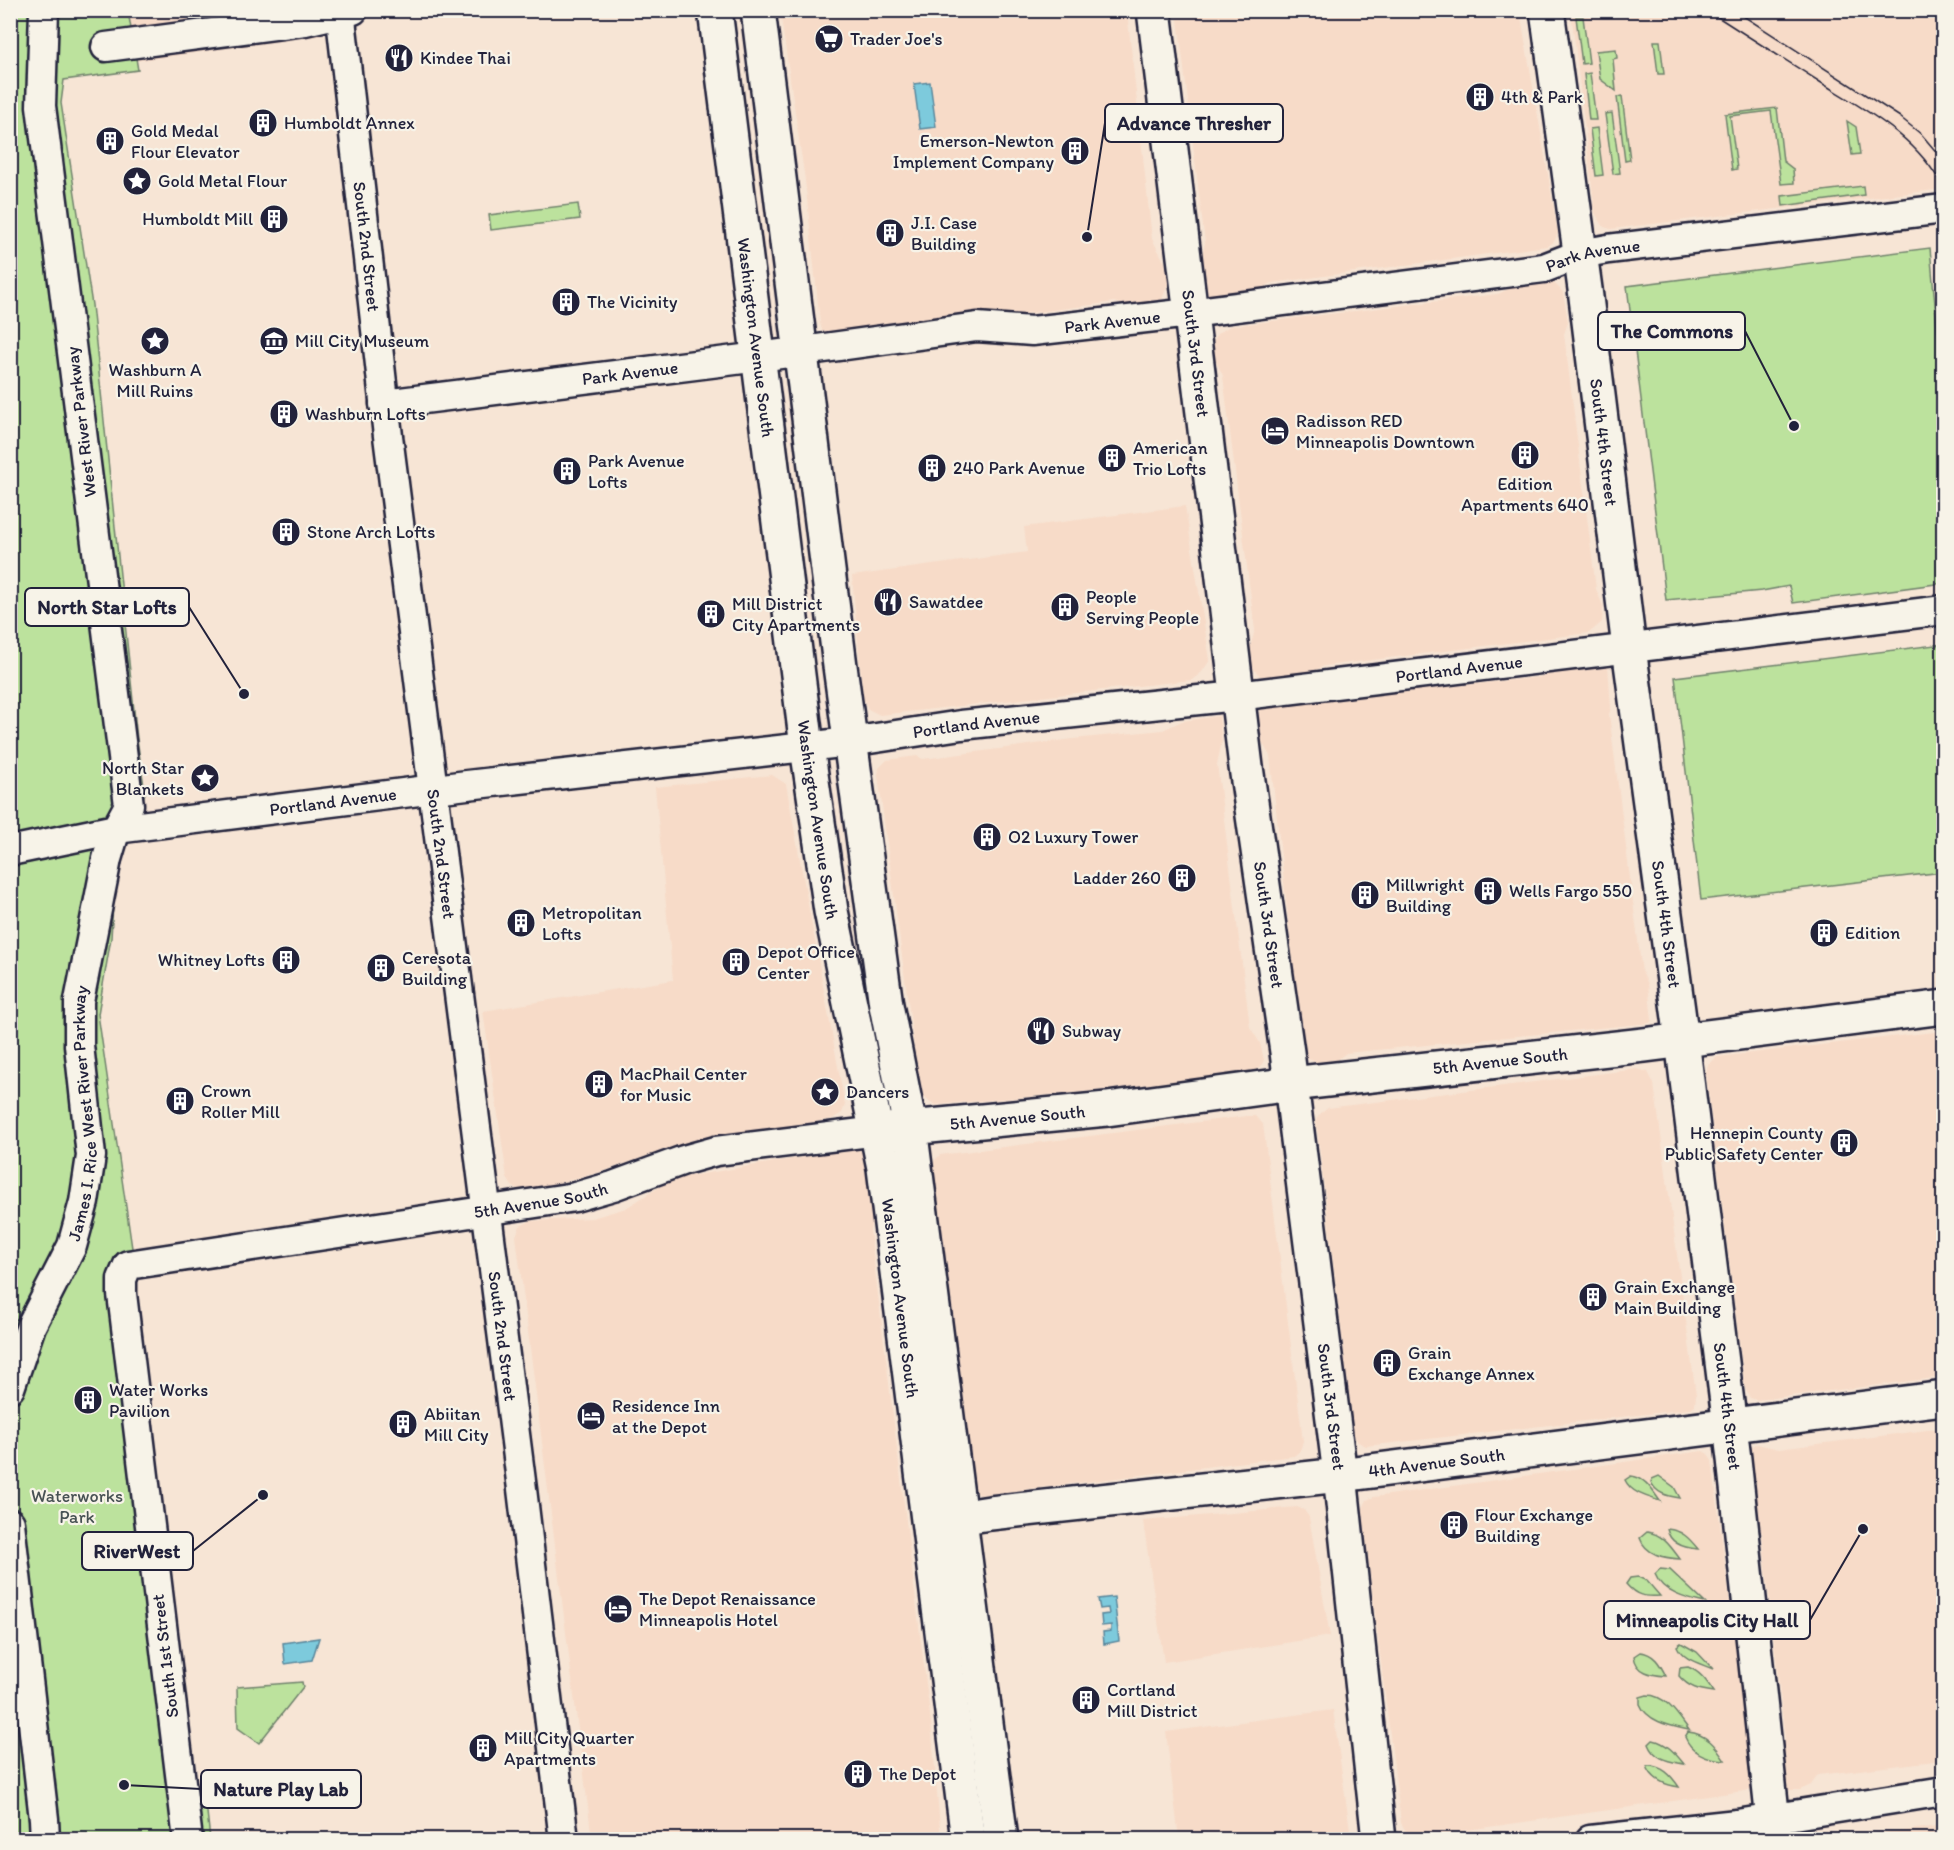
<svg xmlns="http://www.w3.org/2000/svg" width="1954" height="1850" viewBox="0 0 1954 1850" font-family="Itim,sans-serif">
	<style>
		.built { fill: #f7dbc8 }
		.green { fill: #bce29d; stroke: #6f826c; stroke-width: 1.5 }
		.water { fill: #7dcadc; stroke: #59879c; stroke-width: 1.5 }
		.lines { fill: none; stroke-linecap: round; stroke-linejoin: round }
		.minor-casing { stroke: #22223b; stroke-width: 33 }
		.major-casing { stroke: #22223b; stroke-width: 38 }
		.minor { stroke: #f7f3e8; stroke-width: 28 }
		.major { stroke: #f7f3e8; stroke-width: 33 }
		.tram { stroke: #22223b; stroke-width: 1.5 }
		.labels { text-anchor: middle; stroke-width: 4.5; stroke-linejoin: round; paint-order: stroke }
		.poi-label { font-size: 18px; fill: #22223b; stroke: #f7f3e8; text-anchor: start }
		.street-label { font-size: 18px; fill: #22223b; stroke: #f7f3e8 }
		.park-label { font-size: 18px; fill: #485254; stroke: #f7f3e8 }
		.leader { fill: none; stroke: #22223b; stroke-width: 2 }
		.callout-dot { fill: #22223b; stroke: #f7f3e8; stroke-width: 2 }
		.callout { fill: #f7f3e8; stroke: #22223b; stroke-width: 2 }
		.callout-label { font-size: 20px; text-anchor: middle; font-weight: bold; fill: #22223b }
	</style>
	<rect width="100%" height="100%" fill="#f7e5d5"/>
	<filter id="ink" filterUnits="userSpaceOnUse"><feTurbulence type="fractalNoise" baseFrequency=".0167" numOctaves="2"/><feDisplacementMap in="SourceGraphic" scale="12" xChannelSelector="R" yChannelSelector="G"/><feConvolveMatrix kernelMatrix="1 2 1 2 8 2 1 2 1" color-interpolation-filters="sRGB"/></filter>
	<g filter="url(#ink)">
		<!-- built -->
		<path class="built" d="M128,11H320L324,35L136,61Z
			M780,11H1127L1152,239L1165,263L1169,281L1162,299L1155,304L1132,308L1114,302L1001,317L828,336L822,330L820,323L805,180Z
			M1177,11H1520L1558,233L1554,242L1547,246L1272,283L1252,293L1208,298L1201,260L1205,243Z
			M1571,11H1943V189L1611,229L1604,227L1595,213Z
			M1550,279L1563,292L1568,322L1564,334L1596,589L1603,606L1602,622L1589,633L1580,634L1324,666L1305,675L1270,680L1260,676L1252,667L1248,654L1255,630L1223,376L1214,357L1213,342L1217,334L1230,326L1498,294L1523,282Z
			M1185,506L1210,660L1202,672L1192,680L880,715L868,709L863,698L852,576L1027,552L1024,527Z
			M1604,661L1608,665L1611,708L1609,714L1642,972L1648,984L1652,1020L1650,1023L1346,1053L1337,1060L1316,1062L1306,1058L1301,1052L1297,1027L1299,1017L1270,756L1262,742L1258,718L1262,706L1304,699L1318,701L1541,677L1561,668Z
			M1219,716L1222,741L1217,764L1250,1027L1260,1043L1264,1060L1261,1066L1256,1070L1113,1089L936,1105L926,1099L920,1092L878,775L879,768L887,760L917,756L923,759L1073,739L1163,730L1182,721Z
			M772,775L786,784L845,1105L842,1113L832,1119L675,1146L604,1171L523,1192L512,1186L507,1178L483,1011L673,980L655,787Z
			M1943,1031V1377L1757,1400L1750,1398L1745,1388L1706,1073L1708,1065L1717,1057Z
			M1637,1069L1648,1072L1654,1084L1696,1395L1695,1405L1690,1409L1366,1446L1358,1442L1354,1435L1316,1120L1320,1114L1328,1108Z
			M1247,1116H1255L1263,1124L1303,1441L1300,1451L1294,1456L980,1495L969,1489L926,1173L931,1164L940,1155Z
			M853,1149L864,1151L878,1199L870,1230L931,1723L941,1839H592L516,1236L520,1226L530,1221L592,1218L626,1208L672,1179Z
			M1943,1428V1760L1818,1775L1811,1785L1800,1790H1787L1781,1786L1773,1757L1785,1739L1762,1533L1745,1515L1748,1448L1757,1444L1779,1449Z
			M1703,1451L1708,1454L1712,1461L1753,1786L1751,1790L1417,1837L1407,1833L1401,1823L1362,1510L1367,1500L1374,1497Z
			M1297,1507L1304,1510L1309,1517L1330,1636L1164,1662L1143,1521Z
			M1333,1710L1350,1830L1347,1837L1342,1840L1179,1839L1166,1732Z
			M1943,1825V1839H1851Z"/>
		<!-- green -->
		<path class="green" d="M11,11H128L138,70L64,80L61,103L92,305L137,739L145,793L126,848L115,869L111,938L98,1014L132,1248C117,1257 111,1266 107,1282L172,1828L206,1803L210,1839L11,1840Z
			M1576,17H1583L1589,63L1582,64Z
			M1660,41L1664,74H1658L1654,41Z
			M1616,49L1617,58L1613,59L1616,91L1600,79L1596,51Z
			M1590,73L1596,120H1589L1584,74Z
			M1622,96L1630,160L1625,161L1617,97Z
			M1777,108L1783,161L1793,169L1794,183L1781,184L1771,111L1730,116L1737,169L1732,170L1725,114Z
			M1612,113L1620,173L1613,174L1605,114Z
			M1847,121L1856,127L1860,154L1852,155Z
			M1597,128L1603,175L1596,176L1590,129Z
			M1863,186L1864,195L1783,206L1782,196Z
			M578,204L580,219L491,230L489,215Z
			M1930,248L1944,406L1943,583L1793,603L1789,586L1762,591L1666,600L1627,286Z
			M1943,644V872L1701,900L1675,677Z
			M1631,1476C1645,1477 1652,1490 1660,1501C1647,1497 1631,1493 1625,1480Z
			M1659,1476L1674,1487L1680,1498C1668,1496 1656,1494 1651,1482L1652,1479Z
			M1667,1529C1682,1530 1689,1538 1698,1549C1684,1548 1670,1544 1667,1529Z
			M1647,1532C1663,1534 1671,1547 1680,1559C1664,1558 1646,1555 1640,1538Z
			M1660,1569L1670,1570L1705,1603C1687,1599 1662,1593 1655,1574Z
			M1638,1577L1647,1581L1660,1596C1644,1597 1636,1596 1626,1584L1630,1578Z
			M1681,1643L1697,1652L1713,1669C1699,1663 1683,1660 1677,1646Z
			M1640,1652C1654,1653 1660,1664 1666,1676C1652,1675 1636,1673 1634,1656Z
			M1688,1667C1701,1672 1707,1682 1714,1692C1699,1690 1689,1688 1679,1676L1680,1668Z
			M302,1682L303,1687L259,1743L238,1728L237,1687Z
			M1647,1695C1666,1695 1678,1715 1689,1730C1671,1726 1647,1722 1640,1704V1697Z
			M1688,1732C1707,1734 1716,1746 1725,1760C1708,1759 1692,1754 1685,1737Z
			M1653,1740C1667,1743 1675,1753 1684,1764C1669,1761 1655,1760 1649,1744Z
			M1647,1766C1662,1765 1671,1775 1679,1787C1665,1785 1652,1780 1647,1766Z"/>
		<!-- water -->
		<path class="water" d="M930,82L936,127L920,129L914,84Z
			M1114,1597L1119,1641L1104,1644L1103,1632L1111,1631V1625L1102,1626L1101,1615L1109,1614L1108,1608L1100,1609L1098,1599Z
			M319,1638L312,1660L285,1664L283,1643Z"/>
		<g class="lines">
			<!-- minor casing -->
			<g class="minor-casing">
				<g id="minor">
					<path id="s1" d="M340,10L388,436L522,1489L564,1840"/>
					<path d="M106,47L305,21L353,10"/>
					<path id="s2" d="M384,404L759,357L977,327L1032,331L1190,313L1544,268L1580,254L1608,249L1944,209"/>
					<path id="s3" d="M10,851L116,829L467,785L850,742L961,725L1237,696L1944,610"/>
					<path id="s4" d="M10,1388L31,1326L72,1246L84,1202L91,1156L79,1045V1001L107,859L116,829L129,805L41,106L44,10"/>
					<path d="M10,1523L44,1819L45,1840"/>
					<path id="s5" d="M188,1840L122,1294V1279L128,1265L575,1197L613,1186L684,1160L716,1151L878,1131"/>
					<path d="M1590,1840L1737,1824L1944,1791"/>
				</g>
			</g>
			<!-- major casing -->
			<g class="major-casing">
				<g id="major">
					<path id="s6" d="M715,10L807,747L831,911L884,1168L968,1840"/>
					<path d="M758,10L840,666L886,1005L910,1127L1001,1840"/>
					<path id="s7" d="M1154,10L1246,767L1287,1052L1340,1475L1379,1840"/>
					<path id="s8" d="M1547,10L1585,289L1629,648L1682,1040L1734,1459L1775,1840"/>
					<path id="s9" d="M889,1130L1107,1109L1291,1084L1644,1045L1944,1007"/>
					<path id="s10" d="M939,1521L990,1513L1340,1475L1944,1398"/>
				</g>
			</g>
			<!-- minor -->
			<use href="#minor" class="minor"/>
			<!-- major -->
			<use href="#major" class="major"/>
			<!-- tram -->
			<path class="tram" d="M1707,10C1744,34 1782,58 1820,82C1867,111 1918,137 1944,189
				M1734,10L1900,117L1922,135L1944,161"/>
		</g>
	</g>
	<!-- icons -->
	<defs>
		<g id="supermarket-disc" transform="scale(1.5)"><circle r="9.5" fill="#22223b" stroke="#f7f3e8"/><path d="M-6-5.5h2.5l.6 2H6L4.5 2H-2.5L-4.4-4H-6ZM-1.5 3.2a1.3 1.3 0 1 0 .1 0ZM3 3.2a1.3 1.3 0 1 0 .1 0Z" fill="#fff"/></g>
		<g id="restaurant-disc" transform="scale(1.5)"><circle r="9.5" fill="#22223b" stroke="#f7f3e8"/><path d="M-5-6h1v4h1v-4h1v4h1v-4h1v5L-1.5 .5V6h-2V.5L-5-1ZM5-6V6H3V1.5H1.5Q1.5-4 5-6Z" fill="#fff"/></g>
		<g id="building-disc" transform="scale(1.5)"><circle r="9.5" fill="#22223b" stroke="#f7f3e8"/><path d="M-4-6H4V6H1V3H-1V6H-4ZM-2.5-4.3h1.7v1.8h-1.7ZM.8-4.3h1.7v1.8H.8ZM-2.5-1h1.7V.8h-1.7ZM.8-1h1.7V.8H.8Z" fill="#fff"/></g>
		<g id="sight-disc" transform="scale(1.5)"><circle r="9.5" fill="#22223b" stroke="#f7f3e8"/><path d="M0-6L1.8-2.2L6-1.7L2.9 1.2L3.7 5.4L0 3.3L-3.7 5.4L-2.9 1.2L-6-1.7L-1.8-2.2Z" fill="#fff"/></g>
		<g id="museum-disc" transform="scale(1.5)"><circle r="9.5" fill="#22223b" stroke="#f7f3e8"/><path d="M0-6L6-3V-2H-6V-3ZM-5-1h2V3h-2ZM-1-1h2V3h-2ZM3-1h2V3H3ZM-6 4H6V6H-6Z" fill="#fff"/></g>
		<g id="hotel-disc" transform="scale(1.5)"><circle r="9.5" fill="#22223b" stroke="#f7f3e8"/><path d="M-6-4.5h1.5V1H6V5H4.5V3h-9V5H-6ZM-4 0a1.8 1.8 0 1 1 3.6 0ZM.5 0V-2.5h3Q6-2.5 6 0Z" fill="#fff"/></g>
	</defs>
	<g fill-rule="evenodd">
		<use href="#supermarket-disc" x="829" y="39"/>
		<use href="#restaurant-disc" x="399" y="58"/>
		<use href="#building-disc" x="1480" y="97"/>
		<use href="#building-disc" x="263" y="123"/>
		<use href="#building-disc" x="110" y="141"/>
		<use href="#building-disc" x="1075" y="151"/>
		<use href="#sight-disc" x="137" y="181"/>
		<use href="#building-disc" x="274" y="219"/>
		<use href="#building-disc" x="890" y="233"/>
		<use href="#building-disc" x="566" y="302"/>
		<use href="#sight-disc" x="155" y="341"/>
		<use href="#museum-disc" x="274" y="341"/>
		<use href="#building-disc" x="284" y="414"/>
		<use href="#hotel-disc" x="1275" y="431"/>
		<use href="#building-disc" x="1525" y="455"/>
		<use href="#building-disc" x="1112" y="458"/>
		<use href="#building-disc" x="932" y="468"/>
		<use href="#building-disc" x="567" y="471"/>
		<use href="#building-disc" x="286" y="532"/>
		<use href="#restaurant-disc" x="888" y="602"/>
		<use href="#building-disc" x="1065" y="607"/>
		<use href="#building-disc" x="711" y="614"/>
		<use href="#sight-disc" x="205" y="778"/>
		<use href="#building-disc" x="987" y="837"/>
		<use href="#building-disc" x="1182" y="878"/>
		<use href="#building-disc" x="1488" y="891"/>
		<use href="#building-disc" x="1365" y="895"/>
		<use href="#building-disc" x="521" y="923"/>
		<use href="#building-disc" x="1824" y="933"/>
		<use href="#building-disc" x="286" y="960"/>
		<use href="#building-disc" x="736" y="962"/>
		<use href="#building-disc" x="381" y="968"/>
		<use href="#restaurant-disc" x="1041" y="1031"/>
		<use href="#building-disc" x="599" y="1084"/>
		<use href="#sight-disc" x="825" y="1092"/>
		<use href="#building-disc" x="180" y="1101"/>
		<use href="#building-disc" x="1844" y="1143"/>
		<use href="#building-disc" x="1593" y="1297"/>
		<use href="#building-disc" x="1387" y="1363"/>
		<use href="#building-disc" x="88" y="1400"/>
		<use href="#hotel-disc" x="591" y="1416"/>
		<use href="#building-disc" x="403" y="1424"/>
		<use href="#building-disc" x="1454" y="1525"/>
		<use href="#hotel-disc" x="618" y="1609"/>
		<use href="#building-disc" x="1086" y="1700"/>
		<use href="#building-disc" x="483" y="1748"/>
		<use href="#building-disc" x="858" y="1774"/>
	</g>
	<g class="labels">
		<!-- poi labels -->
		<g class="poi-label">
			<text x="850" y="45">Trader Joe's</text>
			<text x="420" y="64">Kindee Thai</text>
			<text x="1501" y="103">4th &amp; Park</text>
			<text x="284" y="129">Humboldt Annex</text>
			<text x="131" y="137">Gold Medal<tspan x="131" dy="21">Flour Elevator</tspan></text>
			<text x="1054" y="147" text-anchor="end">Emerson-Newton<tspan x="1054" dy="21">Implement Company</tspan></text>
			<text x="158" y="187">Gold Metal Flour</text>
			<text x="253" y="225" text-anchor="end">Humboldt Mill</text>
			<text x="911" y="229">J.I. Case<tspan x="911" dy="21">Building</tspan></text>
			<text x="587" y="308">The Vicinity</text>
			<text x="295" y="347">Mill City Museum</text>
			<text x="155" y="376" text-anchor="middle">Washburn A<tspan x="155" dy="21">Mill Ruins</tspan></text>
			<text x="305" y="420">Washburn Lofts</text>
			<text x="1296" y="427">Radisson RED<tspan x="1296" dy="21">Minneapolis Downtown</tspan></text>
			<text x="1133" y="454">American<tspan x="1133" dy="21">Trio Lofts</tspan></text>
			<text x="588" y="467">Park Avenue<tspan x="588" dy="21">Lofts</tspan></text>
			<text x="953" y="474">240 Park Avenue</text>
			<text x="1525" y="490" text-anchor="middle">Edition<tspan x="1525" dy="21">Apartments 640</tspan></text>
			<text x="307" y="538">Stone Arch Lofts</text>
			<text x="1086" y="603">People<tspan x="1086" dy="21">Serving People</tspan></text>
			<text x="909" y="608">Sawatdee</text>
			<text x="732" y="610">Mill District<tspan x="732" dy="21">City Apartments</tspan></text>
			<text x="184" y="774" text-anchor="end">North Star<tspan x="184" dy="21">Blankets</tspan></text>
			<text x="1008" y="843">O2 Luxury Tower</text>
			<text x="1161" y="884" text-anchor="end">Ladder 260</text>
			<text x="1386" y="891">Millwright<tspan x="1386" dy="21">Building</tspan></text>
			<text x="1509" y="897">Wells Fargo 550</text>
			<text x="542" y="919">Metropolitan<tspan x="542" dy="21">Lofts</tspan></text>
			<text x="1845" y="939">Edition</text>
			<text x="757" y="958">Depot Office<tspan x="757" dy="21">Center</tspan></text>
			<text x="402" y="964">Ceresota<tspan x="402" dy="21">Building</tspan></text>
			<text x="265" y="966" text-anchor="end">Whitney Lofts</text>
			<text x="1062" y="1037">Subway</text>
			<text x="620" y="1080">MacPhail Center<tspan x="620" dy="21">for Music</tspan></text>
			<text x="201" y="1097">Crown<tspan x="201" dy="21">Roller Mill</tspan></text>
			<text x="846" y="1098">Dancers</text>
			<text x="1823" y="1139" text-anchor="end">Hennepin County<tspan x="1823" dy="21">Public Safety Center</tspan></text>
			<text x="1614" y="1293">Grain Exchange<tspan x="1614" dy="21">Main Building</tspan></text>
			<text x="1408" y="1359">Grain<tspan x="1408" dy="21">Exchange Annex</tspan></text>
			<text x="109" y="1396">Water Works<tspan x="109" dy="21">Pavilion</tspan></text>
			<text x="612" y="1412">Residence Inn<tspan x="612" dy="21">at the Depot</tspan></text>
			<text x="424" y="1420">Abiitan<tspan x="424" dy="21">Mill City</tspan></text>
			<text x="1475" y="1521">Flour Exchange<tspan x="1475" dy="21">Building</tspan></text>
			<text x="639" y="1605">The Depot Renaissance<tspan x="639" dy="21">Minneapolis Hotel</tspan></text>
			<text x="1107" y="1696">Cortland<tspan x="1107" dy="21">Mill District</tspan></text>
			<text x="504" y="1744">Mill City Quarter<tspan x="504" dy="21">Apartments</tspan></text>
			<text x="879" y="1780">The Depot</text>
		</g>
		<!-- street labels -->
		<g class="street-label">
			<text dy="6" stroke="none"><textPath href="#s1" startOffset="238">South 2nd Street</textPath></text>
			<text dy="6" stroke="none"><textPath href="#s2" startOffset="1220">Park Avenue</textPath></text>
			<text dy="6" stroke="none"><textPath href="#s2" startOffset="734">Park Avenue</textPath></text>
			<text dy="6" stroke="none"><textPath href="#s6" startOffset="330">Washington Avenue South</textPath></text>
			<text dy="6" stroke="none"><textPath href="#s7" startOffset="346">South 3rd Street</textPath></text>
			<text dy="6" stroke="none"><textPath href="#s2" startOffset="248">Park Avenue</textPath></text>
			<text transform="translate(81 422) rotate(-97)" y="6">West River Parkway</text>
			<text dy="6" stroke="none"><textPath href="#s8" startOffset="436">South 4th Street</textPath></text>
			<text dy="6" stroke="none"><textPath href="#s3" startOffset="1461">Portland Avenue</textPath></text>
			<text dy="6" stroke="none"><textPath href="#s3" startOffset="975">Portland Avenue</textPath></text>
			<text dy="6" stroke="none"><textPath href="#s3" startOffset="327">Portland Avenue</textPath></text>
			<text dy="6" stroke="none"><textPath href="#s6" startOffset="816">Washington Avenue South</textPath></text>
			<text dy="6" stroke="none"><textPath href="#s1" startOffset="850">South 2nd Street</textPath></text>
			<text dy="6" stroke="none"><textPath href="#s8" startOffset="922">South 4th Street</textPath></text>
			<text dy="6" stroke="none"><textPath href="#s7" startOffset="922">South 3rd Street</textPath></text>
			<text dy="6" stroke="none"><textPath href="#s9" startOffset="615">5th Avenue South</textPath></text>
			<text dy="6" stroke="none"><textPath href="#s4" startOffset="290">James I. Rice West River Parkway</textPath></text>
			<text dy="6" stroke="none"><textPath href="#s9" startOffset="129">5th Avenue South</textPath></text>
			<text dy="6" stroke="none"><textPath href="#s5" startOffset="998">5th Avenue South</textPath></text>
			<text dy="6" stroke="none"><textPath href="#s6" startOffset="1302">Washington Avenue South</textPath></text>
			<text dy="6" stroke="none"><textPath href="#s1" startOffset="1336">South 2nd Street</textPath></text>
			<text dy="6" stroke="none"><textPath href="#s7" startOffset="1408">South 3rd Street</textPath></text>
			<text dy="6" stroke="none"><textPath href="#s8" startOffset="1408">South 4th Street</textPath></text>
			<text dy="6" stroke="none"><textPath href="#s10" startOffset="501">4th Avenue South</textPath></text>
			<text transform="translate(165 1656) rotate(-97)" y="6">South 1st Street</text>
		</g>
		<!-- park labels -->
		<g class="park-label">
			<text x="77" y="1502">Waterworks<tspan x="77" dy="21">Park</tspan></text>
		</g>
	</g>
	<!-- callouts -->
	<path class="leader" d="M1087 237L1105 123M1794 426L1745 331M244 694L189 607M263 1495L193 1551M1863 1529L1810 1620M124 1785L201 1789"/>
	<g class="callout-dot">
		<circle cx="1087" cy="237" r="6"/>
		<circle cx="1794" cy="426" r="6"/>
		<circle cx="244" cy="694" r="6"/>
		<circle cx="263" cy="1495" r="6"/>
		<circle cx="1863" cy="1529" r="6"/>
		<circle cx="124" cy="1785" r="6"/>
	</g>
	<g class="callout">
		<rect x="1105" y="104" width="178" height="38" rx="6"/>
		<rect x="1598" y="312" width="147" height="38" rx="6"/>
		<rect x="25" y="588" width="164" height="38" rx="6"/>
		<rect x="82" y="1532" width="111" height="38" rx="6"/>
		<rect x="1604" y="1601" width="206" height="38" rx="6"/>
		<rect x="201" y="1770" width="160" height="38" rx="6"/>
	</g>
	<g class="callout-label">
		<text x="1194" y="130">Advance Thresher</text>
		<text x="1672" y="338">The Commons</text>
		<text x="107" y="614">North Star Lofts</text>
		<text x="137" y="1558">RiverWest</text>
		<text x="1707" y="1627">Minneapolis City Hall</text>
		<text x="281" y="1796">Nature Play Lab</text>
	</g>
	<!-- margin -->
	<rect width="1954" height="1850" fill="none" stroke="#f7f3e8" stroke-width="36"/>
	<rect x="18" y="18" width="1918" height="1814" fill="none" stroke="#22223b" stroke-width="2" filter="url(#ink)"/>
</svg>
